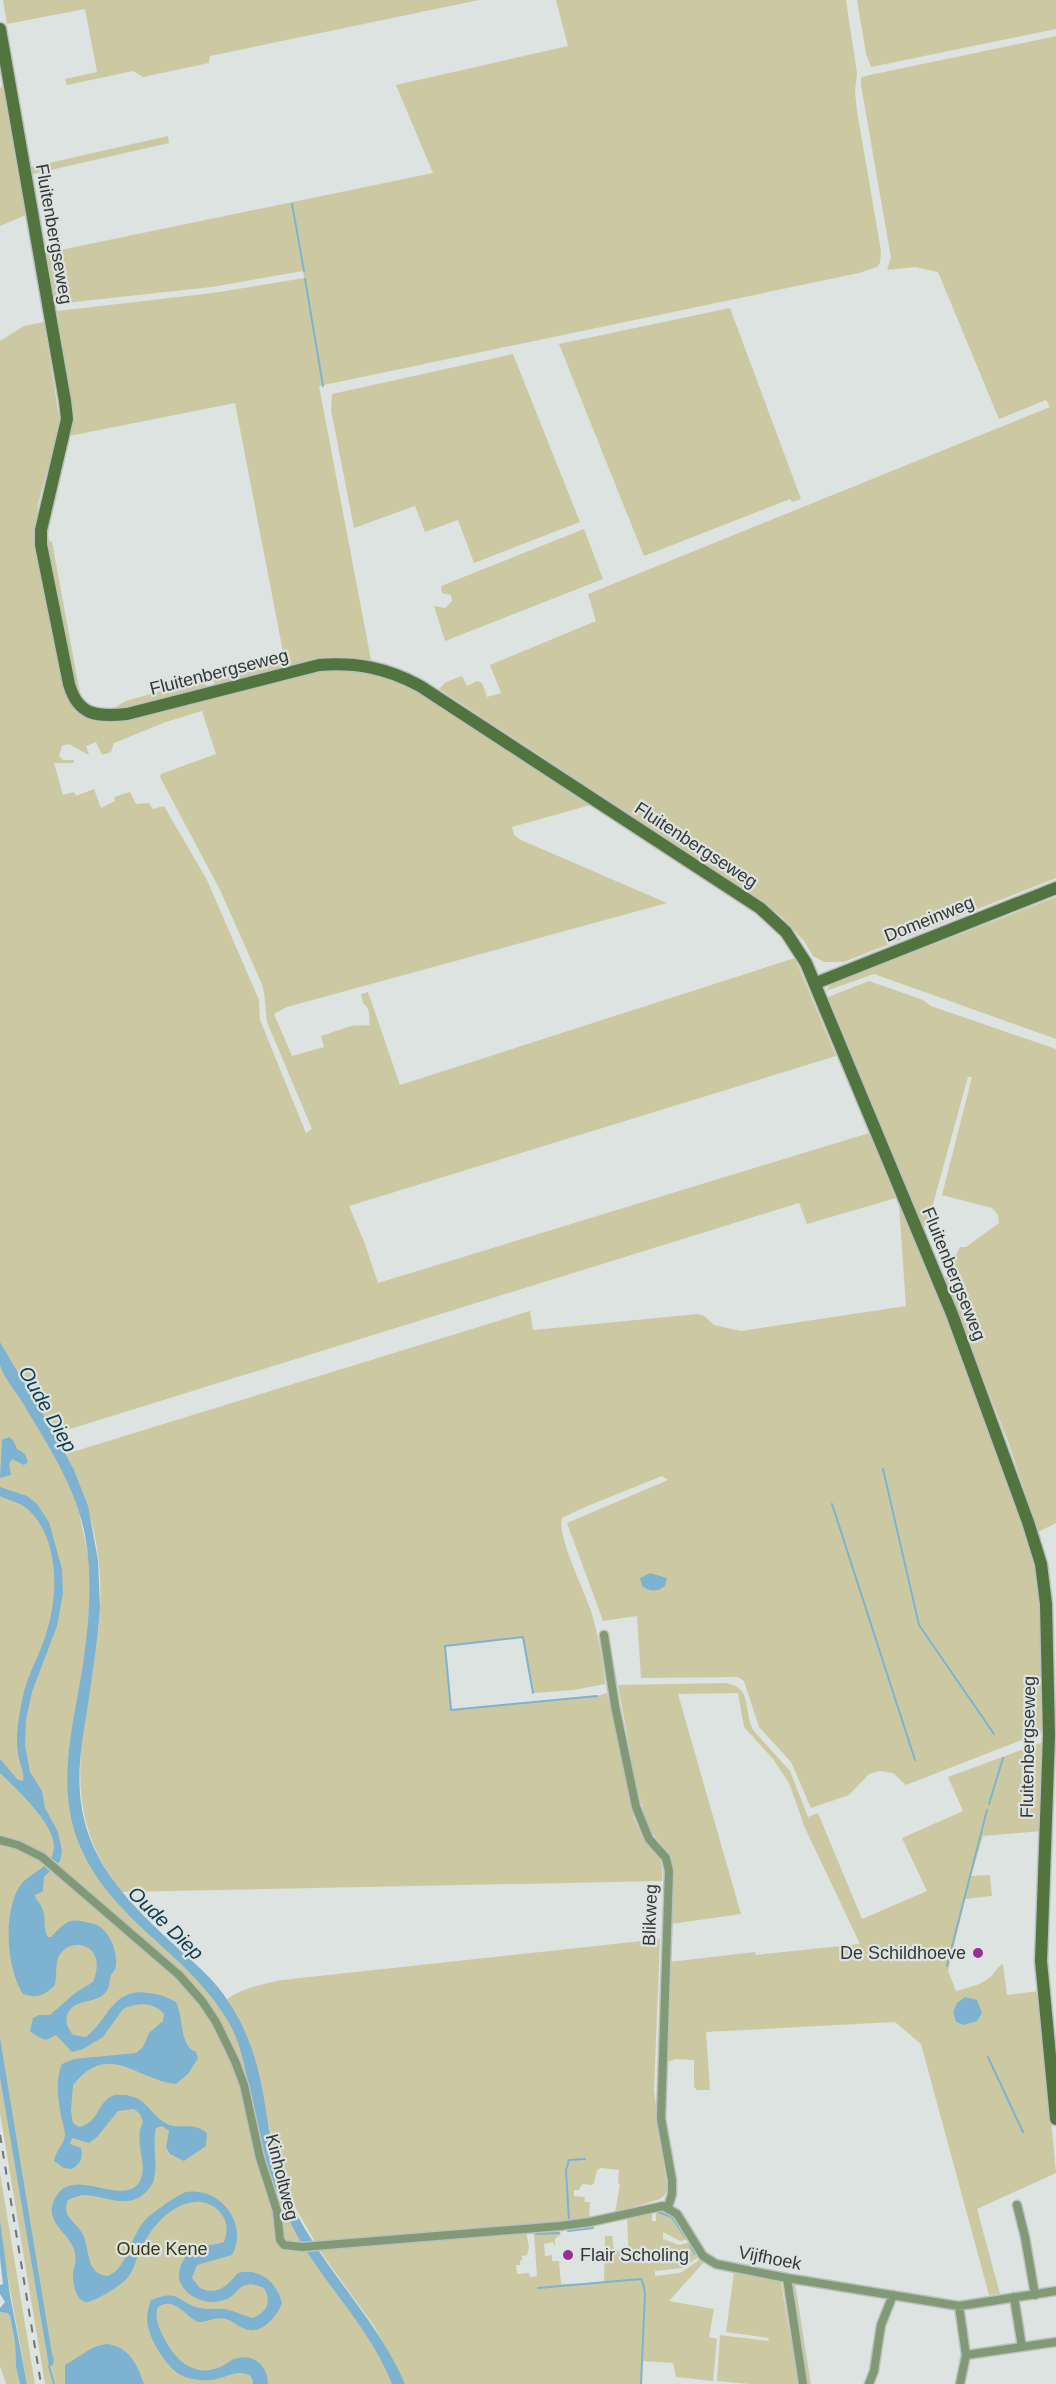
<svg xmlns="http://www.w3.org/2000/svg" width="1056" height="2384" viewBox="0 0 1056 2384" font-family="Helvetica,sans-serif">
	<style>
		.green { fill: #ccc9a2; fill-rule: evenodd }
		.water { fill: #7db3d0 }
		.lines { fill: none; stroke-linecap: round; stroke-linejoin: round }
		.stream { stroke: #7db3d0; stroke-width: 2 }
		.street-casing { stroke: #bac1be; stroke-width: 11 }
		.secondary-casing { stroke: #bac1be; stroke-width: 15 }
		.street { stroke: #819975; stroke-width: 8 }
		.secondary { stroke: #527540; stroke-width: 12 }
		.rail { stroke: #707472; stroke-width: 2; stroke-dasharray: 8 8; stroke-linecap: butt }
		.poi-dot { fill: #973094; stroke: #dce3e0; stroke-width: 2 }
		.labels { text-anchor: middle; stroke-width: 4.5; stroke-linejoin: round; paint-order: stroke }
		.street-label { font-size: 18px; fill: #343736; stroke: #dce3e0 }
		.poi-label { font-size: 18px; fill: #343736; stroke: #dce3e0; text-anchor: end }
		.park-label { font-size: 18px; fill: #3d380e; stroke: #dce3e0 }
		.water-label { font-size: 20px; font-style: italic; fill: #0b3a4e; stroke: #dce3e0 }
	</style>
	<rect width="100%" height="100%" fill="#dce3e0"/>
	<!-- green -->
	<path class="green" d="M3,0H479L210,56L209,63L143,77L133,71L67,85L65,79L97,72L85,9L7,24Z
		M556,0H846L857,73L855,91L857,111L881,251L880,263L877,267L859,273L319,386L371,660L332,659L297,664L215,685L212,676L284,657L235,403L69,436L74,418L57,311L213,293L304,278L303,271L212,287L56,304L46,253L433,173L396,85L568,46Z
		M857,0H1056V29L871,67L866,54Z
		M1056,36V878L844,962H824L813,956L804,941L782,917L757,898L439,689L446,682L462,676L467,686L477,681L482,683L487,697L501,693L490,665L596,621L588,594L1050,407L1046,400L999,419L938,272L915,267L887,270L891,258L861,85V78L865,76Z
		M3,86L26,215L0,226V88Z
		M168,136L169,143L33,174L31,167Z
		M730,308L801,499L792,502L790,499L644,556L559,344Z
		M44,322L60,423L38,504L36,533L61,676C67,700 73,715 99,720L317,669H362L402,681L594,804L512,827L514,835L521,840L667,903L287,1007L274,1014L292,1056L324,1047L321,1036L351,1026L370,1025C368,1016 372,1010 363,1003L361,994L368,992L400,1085L795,958L836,1056L349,1206L365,1244L378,1283L869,1133L896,1198L807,1224L799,1203L54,1434L0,1342V341L24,326ZM202,711L216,754L161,774L160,777L220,890L261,982L264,992L267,1022L312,1129L306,1133L260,1020L259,1000L207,880L164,806L153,809L149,803L136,804L130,792L114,797L115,801L101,808L94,789L76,796L74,792L63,795L54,763H74V760H63L59,756L62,746L69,744L89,755L86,746L96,742L102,755L111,752L114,743L166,722Z
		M513,354L580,522L474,563L458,520L425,532L415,506L354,528L331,410L332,394Z
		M584,529L603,579L445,641L434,606L445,608L452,601L451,595L442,593L441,586Z
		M45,538L52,542L82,704L76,696Z
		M203,679L207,687L106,712L126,701Z
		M1056,897V1039L874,974L826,991L831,984Z
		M869,981L923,1000L931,1006L1056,1049V1523L1038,1532L1009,1444L944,1279L960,1247H966L999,1223L998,1215L992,1208L942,1195L972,1077H968L930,1215L927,1224L923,1228L828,997Z
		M899,1205L956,1340L1021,1513L1040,1582L1045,1731L906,1785L893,1773L880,1771L869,1774L849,1795L811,1808L791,1762L759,1727L744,1681L738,1677L641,1678L637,1616L603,1621L567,1523L668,1480L662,1476L585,1507L562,1518C557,1536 584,1590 591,1611C598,1634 603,1659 605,1684L574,1690L533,1693L523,1637L445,1646L452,1710L597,1696L607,1693L634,1818C637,1824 639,1831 643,1837C656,1857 664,1852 662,1881L122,1892C47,1798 95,1712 100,1608C103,1554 90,1502 66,1454L530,1311L533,1330L698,1314L704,1316L714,1325L741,1331L906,1306Z
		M0,1357L69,1466L92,1573L76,1763L83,1828L114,1888L237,2022L276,2175L305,2234L399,2384H45L0,2113Z
		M725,1683C753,1687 743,1709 753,1730L790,1771L808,1817L818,1813L862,1919L927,1891L902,1838L963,1811L948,1777L1046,1741L1042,1831L983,1836L971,1876L990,1875L992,1896L965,1899L948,1971L956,1991C966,1988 981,1985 989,1978C995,1974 996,1967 1003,1964L1007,1995L1039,1991L1056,2173L977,2209L1000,2294L989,2295L921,2044L895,2022L706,2032L710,2090H697L694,2087V2060L676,2059L667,2062L669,1962L755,1952L756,1955L860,1944L805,1828L789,1783L773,1759L744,1727L738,1693L678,1694L741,1914L671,1924L672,1857L651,1832L645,1817L636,1784L618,1685Z
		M660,1939L654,2091L667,2188L665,2195L660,2199L615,2213L620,2184L618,2183L619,2170L601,2168L597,2170L594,2183L592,2185L582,2184L579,2190H574V2196L585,2197L584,2202H590L589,2220L315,2242L286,2191L277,2165L262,2092L247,2036L227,1999C243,1988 263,1984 282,1980Z
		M0,2173L35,2384H27L4,2255L0,2220Z
		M656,2210L672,2213L690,2239L680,2241L663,2232V2239L679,2245L691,2242L700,2256L682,2268L655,2271V2276L680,2273L701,2259L704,2262L669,2301L714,2309L709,2337L717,2339L713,2381L676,2377L673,2363L642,2361L641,2384H405L374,2326L317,2247L526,2232L529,2248L527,2255L522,2256V2260L520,2261V2265H516L517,2274L529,2273L530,2277L537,2276L534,2235L532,2233L533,2231L558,2229L561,2234L555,2239V2247L553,2242L544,2244L545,2256L552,2255V2261H559L561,2284L604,2283L605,2236H612L614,2250L621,2251L623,2262H629L627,2217L652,2211V2221H656Z
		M734,2273L781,2282L798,2384H750L717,2381L720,2335L768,2341L769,2338L726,2332Z
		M791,2283H795L811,2384H805Z
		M0,2312L7,2313L10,2316L15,2342L16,2367L20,2384H6L0,2366Z"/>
	<!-- water -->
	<path class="water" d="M0,1342L61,1445L74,1470L88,1506L98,1560L100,1607C98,1642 92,1676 87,1711C81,1747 75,1782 84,1819C97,1875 141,1914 182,1952C199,1967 216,1982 228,2001C240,2019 249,2038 255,2059C268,2102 268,2149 286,2191C315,2262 375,2314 405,2384H392C373,2335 335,2295 307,2252C294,2233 285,2210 276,2189C263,2161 256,2130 251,2099C246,2073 242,2045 228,2021C186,1949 103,1918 75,1833C58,1778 73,1725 82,1671C89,1624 94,1572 83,1526C72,1481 47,1444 24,1405C18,1394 3,1377 0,1365C0,1359 0,1349 0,1342Z
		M9,1437L13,1440L17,1449L25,1454L28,1462L24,1465L12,1459L9,1464L11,1475L0,1478L2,1440Z
		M0,1487L27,1496L37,1504L49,1522L62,1569L63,1593L57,1626L32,1692L26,1720L25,1745L30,1772L42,1791L45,1808L58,1832L62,1851L60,1861L44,1877L43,1891L35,1895C36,1901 40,1902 42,1908C47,1917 42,1928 48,1937H51C69,1918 70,1918 94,1924C109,1928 118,1952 116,1966C115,1971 111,1973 110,1979C109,1986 109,1989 103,1995C93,2003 77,2000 70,2010C63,2018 67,2027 73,2035L86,2037C109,2019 113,1987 149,1993C159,1994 167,1997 176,2002C184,2018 179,2046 196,2052L198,2058L188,2074L176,2084C136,2080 109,2040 73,2085L71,2111L73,2123L79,2127C100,2122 96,2104 112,2096C116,2094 122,2095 126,2095C149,2099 149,2114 167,2124C180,2130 193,2121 207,2133L206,2146L184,2161L170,2154L166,2147L169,2131L162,2126L156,2128C152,2145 158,2163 154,2179C153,2184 150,2187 147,2191C129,2210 108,2197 86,2195C80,2195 74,2197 68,2200C61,2217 75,2220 82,2233C90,2246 85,2274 107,2276C128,2270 130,2233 148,2217C154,2212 180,2193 186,2192C221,2186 249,2225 232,2255L197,2265L192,2278L200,2288C219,2296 226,2286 238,2273C259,2267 277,2282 282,2303C277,2317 260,2337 243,2328C237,2326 233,2321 226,2319C216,2316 208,2322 198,2322C185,2316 174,2296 158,2307C154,2318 159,2328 164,2338C175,2359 192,2377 218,2368C225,2366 230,2359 238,2358C256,2354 268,2368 268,2384H253C253,2379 251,2375 246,2374C234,2370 222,2380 210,2380C200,2381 187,2379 179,2374C164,2364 147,2336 147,2318C147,2312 149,2306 151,2300C181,2288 177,2303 200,2308C208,2310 217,2308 225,2309C235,2311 243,2316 253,2318C267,2312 272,2302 264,2288C259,2286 253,2283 246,2285C240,2286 237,2292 232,2296C215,2308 188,2301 180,2282C177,2273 181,2263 186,2256C195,2243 211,2247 224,2242C228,2230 228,2222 220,2212C215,2206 204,2201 196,2202C170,2203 149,2230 140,2251C136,2259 134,2269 129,2276C120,2287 103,2296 91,2301C75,2308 71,2277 74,2268C84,2237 44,2229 53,2203C68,2161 118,2207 138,2184C151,2168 132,2142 143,2122L140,2114L134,2109L118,2111L97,2137L89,2143L72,2138L70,2144L81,2148C83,2158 81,2163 72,2169L64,2168L54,2161C55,2151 64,2145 65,2135C65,2129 62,2122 61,2116C58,2099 55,2080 62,2064L74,2059L136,2053L143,2047L149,2033L163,2021L164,2014C153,2001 137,2003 123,2009L103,2037L83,2049L72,2052L56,2035L46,2040L38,2037L30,2031L33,2018L39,2015H50L75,1993L93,1982C109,1942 69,1936 59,1956C55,1964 57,1977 55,1985C45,1995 37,1999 23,1994C6,1968 2,1909 22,1883C32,1872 54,1866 54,1846C54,1824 16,1788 0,1773V1759L18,1780L23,1781C25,1772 19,1763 18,1754C15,1737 19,1717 22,1700C27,1674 42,1652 48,1627C59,1590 58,1533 25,1507C18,1502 8,1500 0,1496Z
		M650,1573L667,1578L665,1586C657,1592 650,1592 642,1586L640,1578Z
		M965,1997L977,2000L982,2013L977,2021L963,2025L956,2022L953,2012L957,2003Z
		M0,2038L52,2354L54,2359L53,2365L49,2366L0,2077Z
		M0,2220L10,2295L27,2384H20L16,2367L15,2342L10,2316L7,2313L0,2312V2308L5,2302L0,2294V2285L3,2284L0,2258Z
		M106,2344C129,2346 137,2364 144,2384H65V2365L94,2347Z"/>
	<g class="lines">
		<!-- stream -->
		<path class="stream" d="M292,204L304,271
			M305,279L323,386
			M883,1469L919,1625L994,1734
			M832,1504L915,1760
			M533,1693L523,1637L445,1646L451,1710L597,1696
			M989,1804L1003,1758
			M947,1966L987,1810
			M988,2057L1023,2132
			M658,2212L672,2217L685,2237
			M571,2221H569L566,2170L569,2160L585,2159
			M568,2231L593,2228
			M536,2234L559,2233
			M690,2245L695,2254
			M538,2288L641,2279L643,2283L645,2293L641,2384
			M49,2366L54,2384"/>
		<!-- street casing -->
		<g class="street-casing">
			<path id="street" d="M604,1635L615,1706L636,1807L649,1839L666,1858L669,1871L661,2119L672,2180V2194L668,2207
				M0,1840L18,1845L42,1857L179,1975L202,2001L216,2022L235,2061L244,2085L260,2158L277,2211L280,2240L284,2245L302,2247L560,2226L590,2222L663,2206L677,2214L703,2256L716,2264L787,2278L959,2306L1056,2291
				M1017,2205L1025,2237L1035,2295
				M787,2278L803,2384
				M1014,2297L1022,2347
				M959,2306L966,2355L960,2384
				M966,2355L1056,2342
				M869,2384L874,2371L881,2325L893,2295"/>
		</g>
		<!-- secondary casing -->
		<g class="secondary-casing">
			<path id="secondary" d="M0,29L65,401L67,419L41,530V545L69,684C78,716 97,717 127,714L319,665C356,662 387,668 420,686L760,908L786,932L806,963L952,1314L1028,1522L1041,1564L1046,1604L1049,1735L1041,1961L1056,2119
				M816,983L1056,888"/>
		</g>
		<!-- street -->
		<use href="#street" class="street"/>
		<!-- secondary -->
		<use href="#secondary" class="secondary"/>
		<!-- rail -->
		<path class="rail" d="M0,2135L41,2384"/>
	</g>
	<!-- markers -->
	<g class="poi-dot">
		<circle cx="978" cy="1953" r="6"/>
		<circle cx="568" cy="2255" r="6"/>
	</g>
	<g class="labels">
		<!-- street labels -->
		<g class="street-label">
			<text transform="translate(54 234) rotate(80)" y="6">Fluitenbergseweg</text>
			<text transform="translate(219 672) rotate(-14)" y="6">Fluitenbergseweg</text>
			<text transform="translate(696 845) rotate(33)" y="6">Fluitenbergseweg</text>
			<text transform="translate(929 919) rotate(-22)" y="6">Domeinweg</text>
			<text transform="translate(954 1274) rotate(68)" y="6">Fluitenbergseweg</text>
			<text transform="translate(1028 1747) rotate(-89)" y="6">Fluitenbergseweg</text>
			<text transform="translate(650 1915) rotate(-88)" y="6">Blikweg</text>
			<text transform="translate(282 2177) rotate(76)" y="6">Kinholtweg</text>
			<text transform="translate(770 2258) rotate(11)" y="6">Vijfhoek</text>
		</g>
		<!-- poi labels -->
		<g class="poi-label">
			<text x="966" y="1959">De Schildhoeve</text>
			<text x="580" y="2261" text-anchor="start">Flair Scholing</text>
		</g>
		<!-- park labels -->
		<g class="park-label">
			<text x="162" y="2255">Oude Kene</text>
		</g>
		<!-- water labels -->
		<g class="water-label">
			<text transform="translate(48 1409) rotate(60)" y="7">Oude Diep</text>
			<text transform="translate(166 1923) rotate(44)" y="7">Oude Diep</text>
		</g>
	</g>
</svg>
